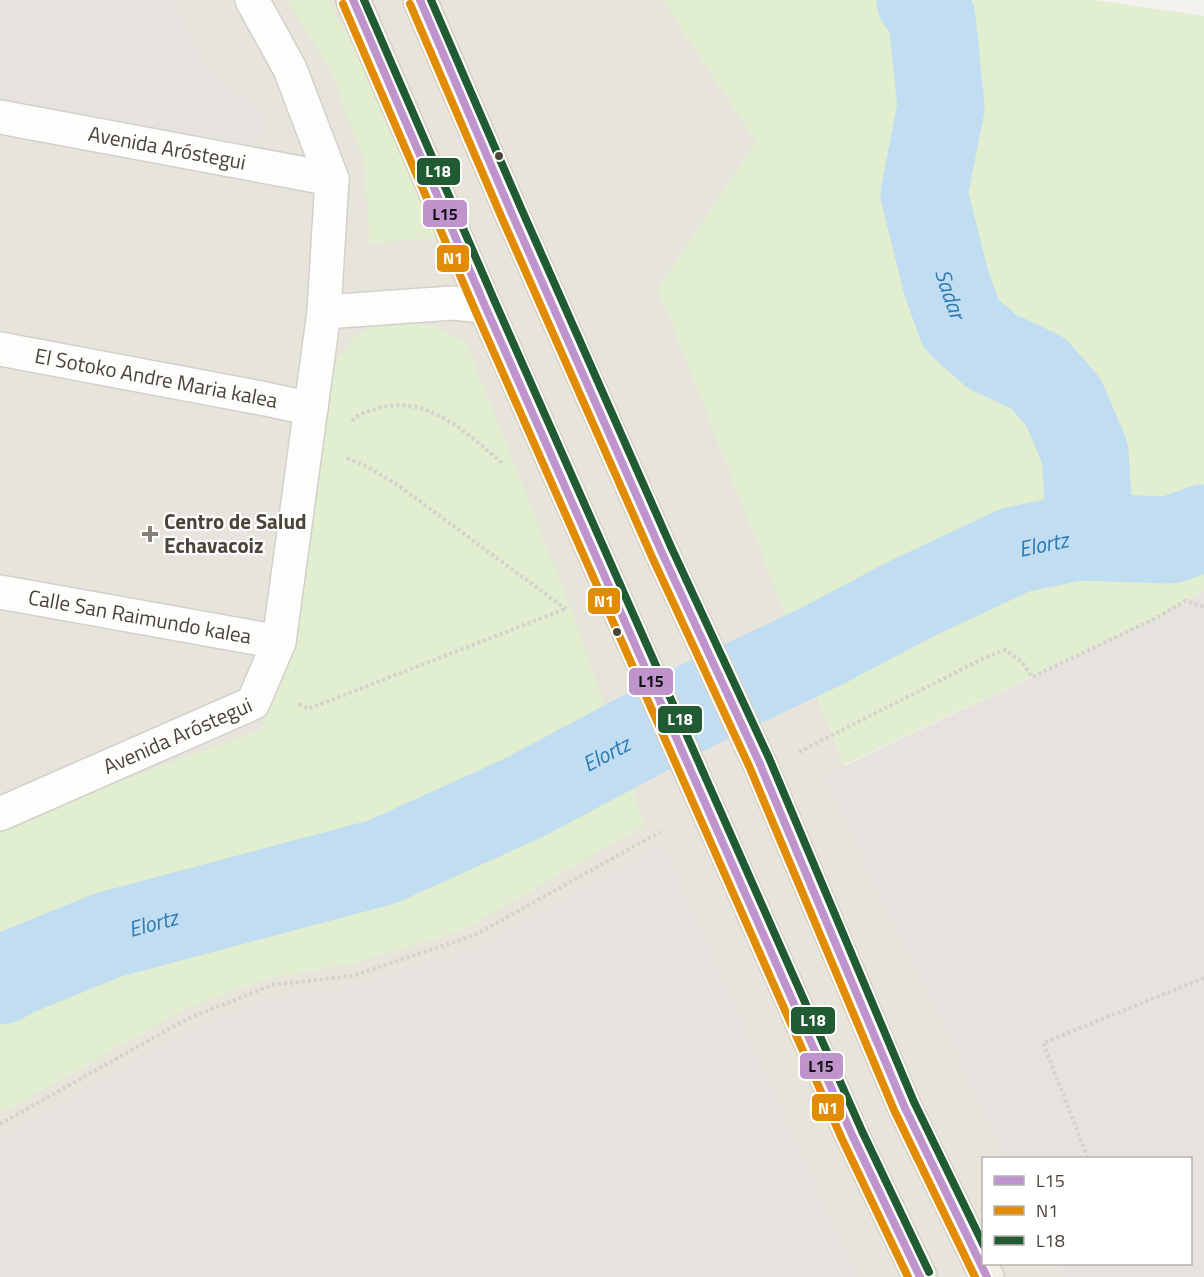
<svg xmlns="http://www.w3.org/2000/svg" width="1204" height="1277" viewBox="0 0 1204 1277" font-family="'Titillium Web',sans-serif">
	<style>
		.residential { fill: #e7e4dc }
		.industrial { fill: #e6e2de }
		.green { fill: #e1eecf }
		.parking { fill: #e6e3df }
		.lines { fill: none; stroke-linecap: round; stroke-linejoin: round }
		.river { stroke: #c0ddf1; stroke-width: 87 }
		.minor-casing { stroke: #d2d0cb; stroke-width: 36 }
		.major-casing { stroke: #d6cebb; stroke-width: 36 }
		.path { stroke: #d3d2cc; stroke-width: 4; stroke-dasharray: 3 3; stroke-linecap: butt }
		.minor { stroke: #fdfdfc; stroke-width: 33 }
		.major { stroke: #f2efe6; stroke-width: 33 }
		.bus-1-casing { stroke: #fff; stroke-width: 12 }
		.bus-2-casing { stroke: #fff; stroke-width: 12 }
		.bus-3-casing { stroke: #fff; stroke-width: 12 }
		.bus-1 { stroke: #bf93cc; stroke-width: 8 }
		.bus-2 { stroke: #e28c05; stroke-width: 8 }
		.bus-3 { stroke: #215b33; stroke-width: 8 }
		.bus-dot { fill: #4b4439; stroke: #fff; stroke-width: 2 }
		.poi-dot { fill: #868178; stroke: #fff; stroke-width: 2 }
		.labels { text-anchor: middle; stroke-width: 4.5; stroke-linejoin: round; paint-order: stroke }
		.street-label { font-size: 21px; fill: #4b4439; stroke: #fff }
		.poi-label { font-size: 21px; font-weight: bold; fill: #4b4439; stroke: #fff; text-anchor: start }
		.water-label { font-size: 22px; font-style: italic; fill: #2e7ab2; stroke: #fff }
		.line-badge { stroke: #fff; stroke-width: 2 }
		.badge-label { font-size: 16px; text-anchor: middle; font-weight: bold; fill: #fff }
		.pale-badge-label { font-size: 16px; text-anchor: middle; font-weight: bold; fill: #111 }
	</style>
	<rect width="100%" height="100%" fill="#f4f2ee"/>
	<!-- residential -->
	<path class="residential" d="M0,0H663L756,141L658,288L844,765L1018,1158H984V1264H1065L1071,1277H0Z"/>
	<!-- industrial -->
	<path class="industrial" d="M1204,591V1277H1063L1057,1264H1190V1158H1006L823,776L1158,617Z
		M663,845L857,1277H0V1138L189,1031L272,998L357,985L476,948Z"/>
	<!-- green -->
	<path class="green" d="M287,0H328L456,237L370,243L364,162L332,73Z
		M663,0H1095L1204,16V591L1158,617L844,765L658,288L756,141Z
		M385,318L435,327L466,342L571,609L645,825L463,930L353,964L270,978L187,1008L0,1114V833L96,789L260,731L275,693L317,455L336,361L353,338Z"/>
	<!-- parking -->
	<path class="parking" d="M0,0H171L205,63L264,117L259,143L145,126L0,99Z"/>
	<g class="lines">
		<!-- river -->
		<g class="river">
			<path id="s1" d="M920,0L932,18L941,107L924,194L946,282L961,324L991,351L1038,373L1064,403L1085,453L1088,501L1078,537"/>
			<path id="s2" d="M0,981L17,972L108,935L382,862L523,798L694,707L824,645L911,599L1015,550L1078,537L1170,540L1204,528"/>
		</g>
		<!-- minor casing -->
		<g class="minor-casing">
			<g id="minor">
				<path id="s3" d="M0,117L332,179"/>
				<path d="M324,312L452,303L485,306"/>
				<path id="s4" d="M0,349L266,399L311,409"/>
				<path id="s5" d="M0,592L279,642"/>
				<path id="s6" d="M0,814L253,703L279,642L324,312L332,179L290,69L252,0"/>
			</g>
		</g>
		<!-- major casing -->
		<g class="major-casing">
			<path id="major" d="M353,0L485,306L852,1135L920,1277
				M420,0L511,212L662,553L759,762L904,1106L987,1277"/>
		</g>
		<!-- path -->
		<path class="path" d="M352,421C359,413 366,412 376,409C427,393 467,433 502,463
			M347,458L368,467L399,486L566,609
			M299,704L308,709L565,609
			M799,752L986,657L1005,650L1021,661L1032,677L1158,617L1185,601L1204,607
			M0,1124L187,1019L272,985L352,976L475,935L660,832
			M1088,1158L1043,1043L1204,978"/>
		<!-- minor -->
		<use href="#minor" class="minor"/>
		<!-- major -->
		<use href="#major" class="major"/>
		<!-- bus-1 casing -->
		<g class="bus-1-casing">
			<path id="bus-1" d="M353,0L485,306L852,1135L920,1277
				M420,0L511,212L662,553L759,762L904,1106L987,1277"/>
		</g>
		<!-- bus-2 casing -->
		<g class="bus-2-casing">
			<path id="bus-2" d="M343,4L475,310L842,1139L908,1277
				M410,4L501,216L652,557L749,766L894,1110L975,1277"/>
		</g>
		<!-- bus-3 casing -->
		<g class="bus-3-casing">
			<path id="bus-3" d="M364,0L495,302L862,1131L929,1272
				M431,0L521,208L672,549L769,758L914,1102L984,1246"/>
		</g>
		<!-- bus-1 -->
		<use href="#bus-1" class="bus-1"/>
		<!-- bus-2 -->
		<use href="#bus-2" class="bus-2"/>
		<!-- bus-3 -->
		<use href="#bus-3" class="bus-3"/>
	</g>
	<!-- markers -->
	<g class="bus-dot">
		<circle cx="499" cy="156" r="5"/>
		<circle cx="617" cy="632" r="5"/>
	</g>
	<path class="poi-dot" d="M147 525h6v6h6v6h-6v6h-6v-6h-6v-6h6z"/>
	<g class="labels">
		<!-- street labels -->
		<g class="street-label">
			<text dy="7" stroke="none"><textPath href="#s3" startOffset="170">Avenida Aróstegui</textPath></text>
			<text dy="7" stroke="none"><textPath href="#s4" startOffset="159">El Sotoko Andre Maria kalea</textPath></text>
			<text dy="7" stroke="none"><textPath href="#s5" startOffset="142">Calle San Raimundo kalea</textPath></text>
			<text dy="7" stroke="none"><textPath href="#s6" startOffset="194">Avenida Aróstegui</textPath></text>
		</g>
		<!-- poi labels -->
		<g class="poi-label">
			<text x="164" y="529">Centro de Salud<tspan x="164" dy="24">Echavacoiz</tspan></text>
		</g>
		<!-- water labels -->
		<g class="water-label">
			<text dy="8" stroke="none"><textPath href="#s1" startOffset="303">Sadar</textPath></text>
			<text dy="8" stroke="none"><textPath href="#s2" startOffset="1136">Elortz</textPath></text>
			<text dy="8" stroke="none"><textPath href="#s2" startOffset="650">Elortz</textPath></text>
			<text dy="8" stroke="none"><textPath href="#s2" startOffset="164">Elortz</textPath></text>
		</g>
	</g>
	<g class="line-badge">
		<rect x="416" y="157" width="45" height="29" rx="6" fill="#215b33"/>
		<rect x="422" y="199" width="46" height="29" rx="6" fill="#bf93cc"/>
		<rect x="436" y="244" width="34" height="29" rx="6" fill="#e28c05"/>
		<rect x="587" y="587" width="34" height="28" rx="6" fill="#e28c05"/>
		<rect x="628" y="667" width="46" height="29" rx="6" fill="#bf93cc"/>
		<rect x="657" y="705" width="46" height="29" rx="6" fill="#215b33"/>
		<rect x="790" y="1006" width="46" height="29" rx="6" fill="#215b33"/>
		<rect x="799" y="1052" width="45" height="28" rx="6" fill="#bf93cc"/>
		<rect x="811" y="1093" width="34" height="29" rx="6" fill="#e28c05"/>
	</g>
	<g class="badge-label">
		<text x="438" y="177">L18</text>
		<text x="453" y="264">N1</text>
		<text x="604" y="607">N1</text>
		<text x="680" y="725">L18</text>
		<text x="813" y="1026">L18</text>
		<text x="828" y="1114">N1</text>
	</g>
	<g class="pale-badge-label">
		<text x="445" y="220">L15</text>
		<text x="651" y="687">L15</text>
		<text x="821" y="1072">L15</text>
	</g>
	<!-- legend -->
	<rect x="982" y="1157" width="210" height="108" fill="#ffffff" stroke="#b7b4b0" stroke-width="1.5"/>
	<rect x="994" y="1176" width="30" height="9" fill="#bf93cc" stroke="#b7b4b0" stroke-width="1.5"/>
	<text x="1036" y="1187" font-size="18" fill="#4b4439">L15</text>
	<rect x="994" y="1206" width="30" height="9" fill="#e28c05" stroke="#b7b4b0" stroke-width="1.5"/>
	<text x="1036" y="1217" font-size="18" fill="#4b4439">N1</text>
	<rect x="994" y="1236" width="30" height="9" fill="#215b33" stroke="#b7b4b0" stroke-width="1.5"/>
	<text x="1036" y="1247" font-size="18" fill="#4b4439">L18</text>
</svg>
